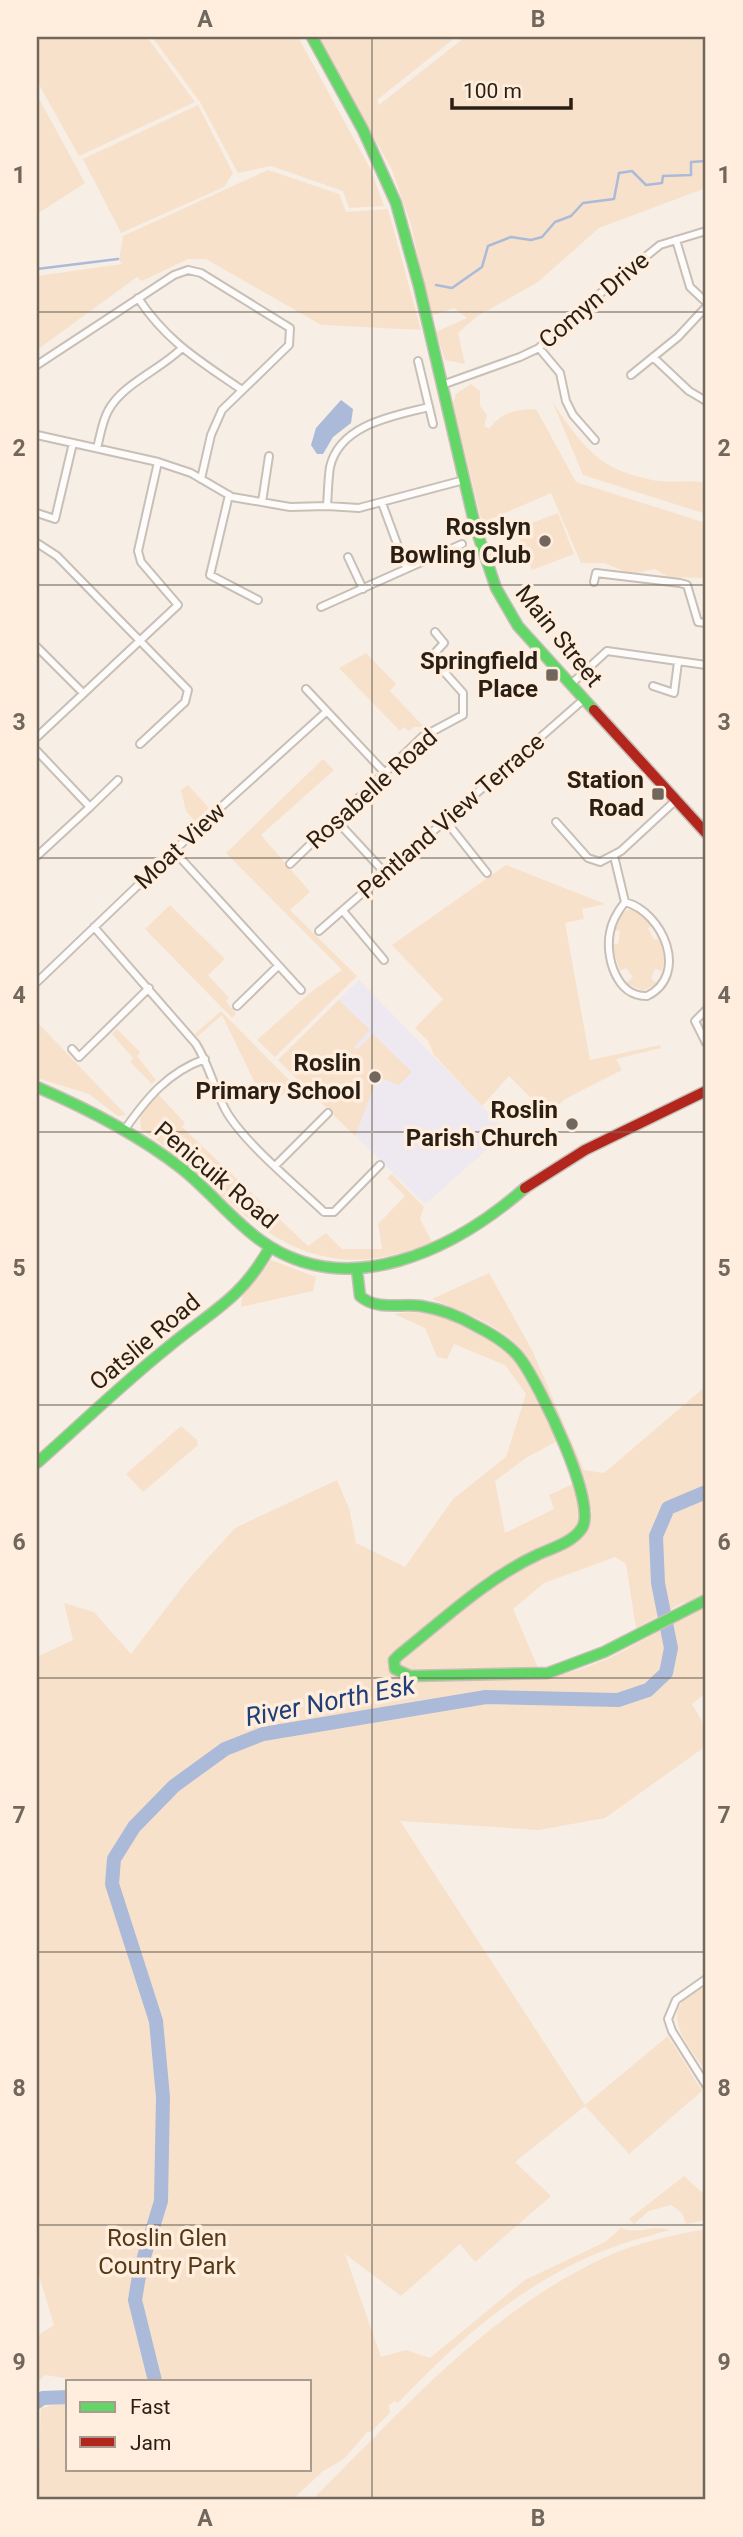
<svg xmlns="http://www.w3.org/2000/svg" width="743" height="2537" viewBox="0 0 743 2537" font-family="Roboto,sans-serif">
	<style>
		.education { fill: #eee8f1 }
		.green { fill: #f8e1cb; fill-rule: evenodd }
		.water { fill: #aabad8 }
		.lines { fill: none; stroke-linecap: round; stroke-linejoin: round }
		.stream { stroke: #aabad8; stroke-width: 2.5 }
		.river { stroke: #aabad8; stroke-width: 14 }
		.street-casing { stroke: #c8bfb6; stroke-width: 10 }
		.fast-casing { stroke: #c8bfb6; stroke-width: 13 }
		.jam-casing { stroke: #c8bfb6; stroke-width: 13 }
		.street { stroke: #fefcfb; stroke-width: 6 }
		.fast { stroke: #63d668; stroke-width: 10 }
		.jam { stroke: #b3261e; stroke-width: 10 }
		.grid { fill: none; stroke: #71675d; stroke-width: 2; stroke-opacity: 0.55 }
		.poi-dot { fill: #71675d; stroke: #fed; stroke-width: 2.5 }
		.labels { text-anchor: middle; stroke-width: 7; stroke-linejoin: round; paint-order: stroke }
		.street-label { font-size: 24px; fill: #291f14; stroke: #fed }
		.poi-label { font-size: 24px; font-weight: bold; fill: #291f14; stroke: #fed; text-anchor: end }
		.park-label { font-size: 24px; fill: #553816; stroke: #fed }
		.water-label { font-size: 26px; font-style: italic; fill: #1e3f78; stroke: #fed }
		.neatline { fill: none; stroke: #71675d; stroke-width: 2.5 }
		.grid-label { font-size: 23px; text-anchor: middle; font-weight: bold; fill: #71675d }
	</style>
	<rect width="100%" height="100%" fill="#f7eee5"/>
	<!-- education -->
	<path class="education" d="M359,980L507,1132L425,1204L278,1060Z"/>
	<!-- green -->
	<path class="green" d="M37,37H147L195,102L79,156L37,81Z
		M152,37H298L371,170L384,206L349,208L343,191L271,166L238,173L200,102Z
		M318,37H456L377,100L379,105L465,37H706V188L599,228L538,282L476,317L458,333L465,364L445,360L436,332L467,318L454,308L431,316L411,225L392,170Z
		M37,95L85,183L37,214Z
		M198,105L233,173L224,187L121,233L83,159Z
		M268,170L339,194L346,212L388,209L421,330L321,325L206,259H188L142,281L137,277L37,350V276L122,264L119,260L123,236Z
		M471,384L480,391V406L487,415L484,426L489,429C502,412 515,410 536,409L576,482L706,523V578L668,577L655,569L631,574L604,563H581L551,493L482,523L453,403L456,394Z
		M553,403C583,446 597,469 652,480C669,484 688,479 706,483V514L583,475Z
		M558,513L574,554L532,570L516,529Z
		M366,653L396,684L390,691L424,727H414L409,731L404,727L400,731L339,668Z
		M323,759L334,770L261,835L310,892L290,910L357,976L275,1057L257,1040L311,992L342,970L226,853Z
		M188,785L209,808L195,821L186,811L181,790Z
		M506,865L605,904L582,909L584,919L565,923L590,1060L660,1045L661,1048L616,1059L622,1070L565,1099L548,1115L509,1076L482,1106L434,1055L428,1041L415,1028L443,999L392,945Z
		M170,905L225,959L208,975L229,998L226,1001L236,1014L232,1018L145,929Z
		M634,907L654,925L648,928L654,940L661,938L664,960L662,971L655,969L651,979L657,983L643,991L626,983L633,977L626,968L620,971L611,944H618L620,931L614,930L622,913Z
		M339,1000L370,1030L354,1047L357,1049L373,1034L412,1072L399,1085L378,1077L355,1136L278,1060Z
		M221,1011L293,1084L274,1104L254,1081L222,1015L197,1037L195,1034Z
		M37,1022L126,1115L118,1116L89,1094L37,1078Z
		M117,1029L140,1052L137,1056L156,1080L152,1084L130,1062L133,1058L112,1034Z
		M158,1094L185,1123L182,1127L308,1246L326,1233L342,1249H382L378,1224L405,1196L387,1178L392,1174L424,1207L420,1219L432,1242C290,1301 242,1199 141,1129L140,1115Z
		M271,1260L316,1277L313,1291L241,1307L242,1296Z
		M489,1273L532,1350L584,1470L604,1473L706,1386V1693L692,1704L706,1728V1746L605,1818L539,1830L400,1821L585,2105L668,2036L702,2091L629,2154L585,2106L515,2162L551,2196L475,2262L460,2244L401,2296L345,2254L381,2357L406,2350L430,2358L525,2280L605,2242L621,2228C638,2235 653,2224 670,2230C653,2235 636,2239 619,2245C531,2275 461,2337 398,2403L394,2401L389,2405L390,2413L371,2432H367L345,2458L322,2472L292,2500H37L41,2408L60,2403L68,2405V2469H310V2381H86L45,2375L37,2383V2336L54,2325L37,2269V1657L73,1640L64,1603L94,1612L131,1654L187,1581L235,1528L337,1480L349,1508L356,1543L405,1567L453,1499L506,1457L526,1394L505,1365L454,1344L447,1359L437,1357L425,1328L394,1314C436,1305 492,1331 519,1363C537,1384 546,1416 557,1441L526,1458L495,1481L505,1533L554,1509L549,1495L575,1483L582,1511L578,1529L498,1573L501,1581L582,1535L592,1511C579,1470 548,1381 521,1349C499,1324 461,1311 432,1299ZM615,1557L626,1564L636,1628L684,1602L690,1613C644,1639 596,1673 542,1677L513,1609L544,1583Z
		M181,1426L197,1440L198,1445L143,1492L126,1474Z
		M706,1985V2072C696,2055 664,2022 683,2001C689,1995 699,1990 706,1985Z
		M684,2176L706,2196V2220L686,2224L682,2213L671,2205L649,2211L634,2224L629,2219Z
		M706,2229V2500H312C403,2410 489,2310 608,2256C638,2242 674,2235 706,2229Z"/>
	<!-- water -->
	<path class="water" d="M341,400L353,409L351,423L333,437L323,454H317L311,445L316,428Z"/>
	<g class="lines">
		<!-- stream -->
		<path class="stream" d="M37,269L118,259
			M436,285L452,288L482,267L488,246L511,237L531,240L542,237L555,222L571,216L583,203L614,199L619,173L632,171L646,185L662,183L663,176L691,175V162L706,161"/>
		<!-- river -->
		<path class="river" d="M155,2381L135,2300L140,2270L161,2201L163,2097L156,2021L112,1884L114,1859L134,1827L174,1786L225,1749L263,1734L486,1697L618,1700L648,1690L666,1673L671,1648L658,1583L656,1536L668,1508L706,1492
			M37,2402L43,2398L68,2397"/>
		<!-- street casing -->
		<g class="street-casing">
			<path id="street" d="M676,240L690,287L706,302
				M138,298C167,342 200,361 242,390
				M539,348L560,373L566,401L573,415L595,440
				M653,357L689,391L706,401
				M418,361L429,407C394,416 340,424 330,467C328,480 328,493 327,506L359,508L464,480
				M37,365L174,275L188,270L201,273L290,328L289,345L222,410L211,435L201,479
				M631,375L678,337L706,307
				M442,385L520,357L539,348L554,331L660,245L706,231
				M429,407L433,424
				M37,435L158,462
				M97,448C100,437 102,422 108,411C122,384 160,370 182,348
				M229,495L210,575L258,600
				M262,502L269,456
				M382,503L406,568
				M37,513L55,519L73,443
				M37,543L57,556L188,690L185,702L140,744
				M348,557L363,589
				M594,582L596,573L680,583L687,585L698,622L706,623
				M321,607L462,544
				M37,647L82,692
				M570,685L607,651L706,665
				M653,686L674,693L678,662
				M306,689L385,773
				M37,737L178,605L141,562L138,551L158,462L191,473L232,497L290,507L327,506
				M37,751L90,807L37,856
				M90,807L118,780
				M335,819L386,874
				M445,820L487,873
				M556,822L588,858L600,862L621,851L675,801
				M174,851L301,990
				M614,856L625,902C618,911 612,920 610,932C605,956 616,997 647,996C690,975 663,912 625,902
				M290,864L422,737L463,715V693L431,657L444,643L435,632
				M343,911L384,960
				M94,927L196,1044C209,1065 214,1088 225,1109C241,1140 298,1187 324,1212H334L380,1165
				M319,931L583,700
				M37,982L200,826L326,712
				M237,1006L278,966
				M706,1010L695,1021L706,1043
				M72,1049L79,1057L149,988
				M125,1129C147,1098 168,1072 205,1059
				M275,1166L328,1113
				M706,1979L676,2000L668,2019L672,2031L706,2085"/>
		</g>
		<!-- fast casing -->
		<g class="fast-casing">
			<path id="fast" d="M312,37L363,130L396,203L419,286L475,526L496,588L518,626L594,710
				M37,1087C88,1109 137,1134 181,1168C209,1190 231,1219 260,1240C347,1303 454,1250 525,1188
				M357,1270L360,1296C377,1311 400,1303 421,1306C440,1309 459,1316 476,1326C492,1334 512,1346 522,1361C539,1385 598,1503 582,1528C572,1543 552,1548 537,1555C486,1579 443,1620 399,1655L394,1660L395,1669L410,1676L548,1673L604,1652L706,1600
				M37,1463C80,1425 122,1384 167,1348C211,1311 241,1300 270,1247"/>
		</g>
		<!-- jam casing -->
		<g class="jam-casing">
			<path id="jam" d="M594,710L706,833
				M525,1188L585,1150L706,1091"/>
		</g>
		<!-- street -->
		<use href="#street" class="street"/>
		<!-- fast -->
		<use href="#fast" class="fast"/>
		<!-- jam -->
		<use href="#jam" class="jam"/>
	</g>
	<!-- grid -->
	<path class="grid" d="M372,37V2500M37,312H706M37,585H706M37,858H706M37,1132H706M37,1405H706M37,1678H706M37,1952H706M37,2225H706"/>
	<!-- markers -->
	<g class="poi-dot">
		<circle cx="545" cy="541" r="7"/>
		<rect x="545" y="668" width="14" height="14" rx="3.5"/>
		<rect x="651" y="787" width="14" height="14" rx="3.5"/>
		<circle cx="375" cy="1077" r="7"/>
		<circle cx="572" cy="1124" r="7"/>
	</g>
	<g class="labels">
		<!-- street labels -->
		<g class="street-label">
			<text transform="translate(594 300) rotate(-40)" y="8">Comyn Drive</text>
			<text transform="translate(559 636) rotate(51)" y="8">Main Street</text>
			<text transform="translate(372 789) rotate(-42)" y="8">Rosabelle Road</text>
			<text transform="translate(451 816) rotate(-41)" y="8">Pentland View Terrace</text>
			<text transform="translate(180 846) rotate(-43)" y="8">Moat View</text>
			<text transform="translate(216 1175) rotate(40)" y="8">Penicuik Road</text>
			<text transform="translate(145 1342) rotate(-40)" y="8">Oatslie Road</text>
		</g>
		<!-- poi labels -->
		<g class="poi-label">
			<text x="531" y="535">Rosslyn<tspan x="531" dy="28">Bowling Club</tspan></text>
			<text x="538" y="669">Springfield<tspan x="538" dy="28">Place</tspan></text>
			<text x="644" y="788">Station<tspan x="644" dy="28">Road</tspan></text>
			<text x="361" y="1071">Roslin<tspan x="361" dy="28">Primary School</tspan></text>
			<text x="558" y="1118">Roslin<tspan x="558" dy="28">Parish Church</tspan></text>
		</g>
		<!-- park labels -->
		<g class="park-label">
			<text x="167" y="2246">Roslin Glen<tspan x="167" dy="28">Country Park</tspan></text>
		</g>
		<!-- water labels -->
		<g class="water-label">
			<text transform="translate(330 1701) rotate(-11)" y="9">River North Esk</text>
		</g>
	</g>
	<!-- border -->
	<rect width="743" height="2537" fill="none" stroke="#ffeedd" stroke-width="77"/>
	<!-- legend -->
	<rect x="66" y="2380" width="245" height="91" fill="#ffeedd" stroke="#a99b8d" stroke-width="2"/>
	<rect x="80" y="2402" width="35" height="10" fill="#63d668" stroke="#a99b8d" stroke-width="2"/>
	<text x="130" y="2414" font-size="21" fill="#291f14">Fast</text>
	<rect x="80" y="2437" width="35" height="10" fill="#b3261e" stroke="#a99b8d" stroke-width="2"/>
	<text x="130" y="2450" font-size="21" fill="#291f14">Jam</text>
	<!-- scale -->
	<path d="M452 98v10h119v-10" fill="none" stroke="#291f14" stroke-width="3.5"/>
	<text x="463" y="98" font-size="21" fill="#291f14" stroke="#ffeedd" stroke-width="5" paint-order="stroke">100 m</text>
	<rect x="38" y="38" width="666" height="2460" class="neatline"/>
	<g class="grid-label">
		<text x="205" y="27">A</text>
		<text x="538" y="27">B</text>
		<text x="19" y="183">1</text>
		<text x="724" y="183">1</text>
		<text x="19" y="456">2</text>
		<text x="724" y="456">2</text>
		<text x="19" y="730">3</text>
		<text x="724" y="730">3</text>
		<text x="19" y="1003">4</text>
		<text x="724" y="1003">4</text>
		<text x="19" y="1276">5</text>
		<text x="724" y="1276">5</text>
		<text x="19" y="1550">6</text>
		<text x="724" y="1550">6</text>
		<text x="19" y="1823">7</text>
		<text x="724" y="1823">7</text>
		<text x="19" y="2096">8</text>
		<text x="724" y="2096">8</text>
		<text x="19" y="2370">9</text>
		<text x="724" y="2370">9</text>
		<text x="205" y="2526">A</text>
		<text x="538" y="2526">B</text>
	</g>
</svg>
